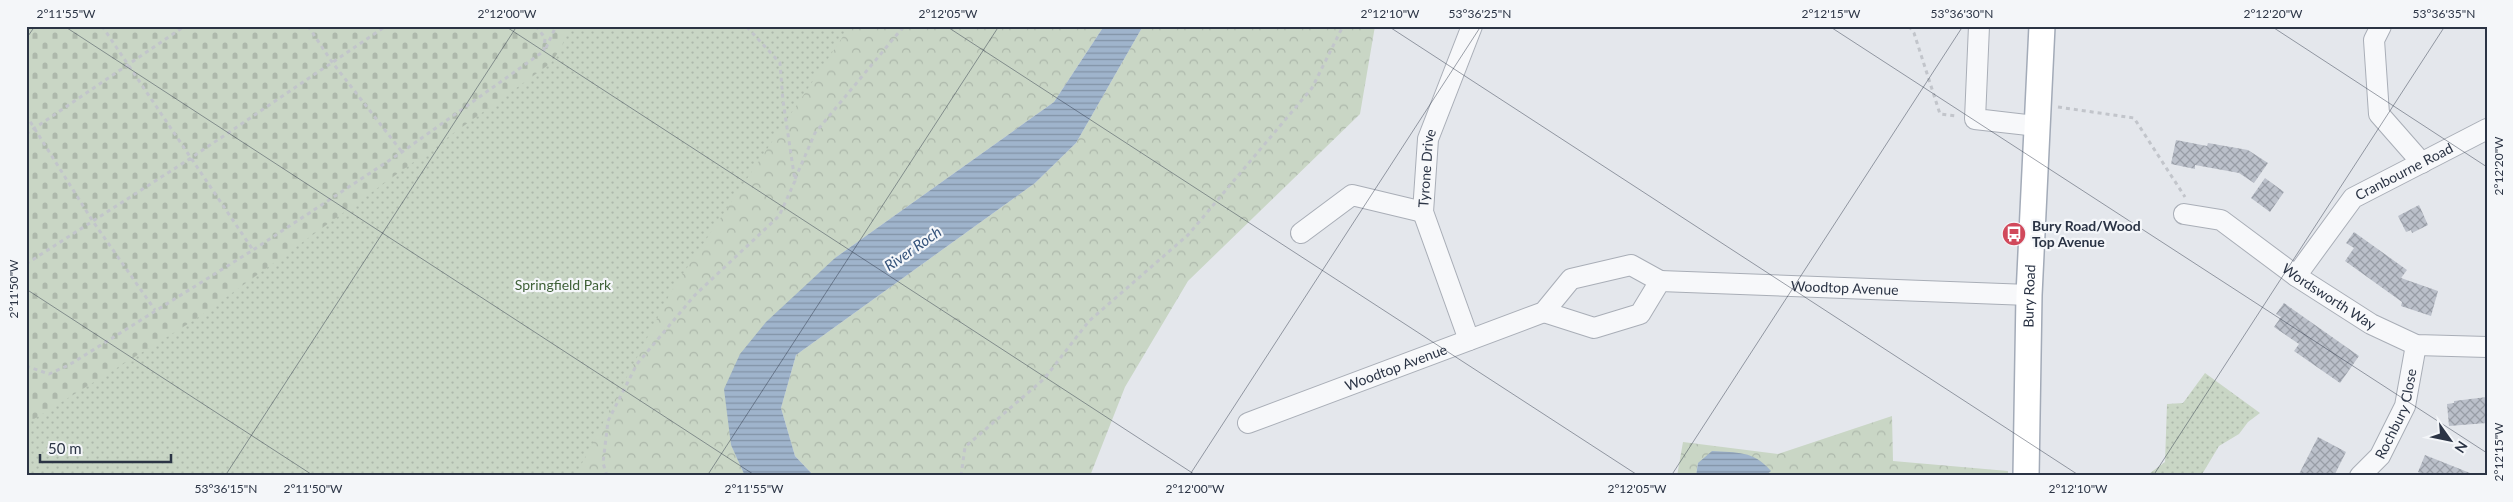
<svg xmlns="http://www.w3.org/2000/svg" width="2513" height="502" viewBox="0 0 2513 502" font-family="Lato,sans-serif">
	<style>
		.grass { fill: url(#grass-dots) }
		.forest { fill: url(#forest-crowns) }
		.cemetery { fill: url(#cemetery-stones) }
		.water { fill: url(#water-rules) }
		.building { fill: url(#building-cross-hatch) }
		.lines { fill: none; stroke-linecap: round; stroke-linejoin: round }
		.minor-casing { stroke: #a9aeb7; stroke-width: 22 }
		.major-casing { stroke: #a3abb8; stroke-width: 28 }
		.path { stroke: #c2c5cb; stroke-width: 3; stroke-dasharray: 4 4; stroke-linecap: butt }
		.minor { stroke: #f7f8fa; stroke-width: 20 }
		.major { stroke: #fff; stroke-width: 25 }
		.ticks { fill: none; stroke: #2b3445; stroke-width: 1; stroke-opacity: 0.45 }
		.labels { text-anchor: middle; stroke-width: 4.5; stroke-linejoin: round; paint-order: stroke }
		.street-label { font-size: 14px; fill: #2b3445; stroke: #f4f6f9 }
		.poi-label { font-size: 14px; font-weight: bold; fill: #2b3445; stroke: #f4f6f9; text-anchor: start }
		.park-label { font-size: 14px; fill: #3f6138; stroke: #f4f6f9 }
		.water-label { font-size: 15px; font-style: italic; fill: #34527a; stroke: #f4f6f9 }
		.neatline { fill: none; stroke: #2b3445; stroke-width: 2 }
		.ticks-label { font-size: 12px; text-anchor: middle; fill: #2b3445 }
	</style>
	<defs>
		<pattern id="grass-dots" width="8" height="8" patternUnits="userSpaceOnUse" patternTransform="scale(1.25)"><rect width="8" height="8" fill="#c9d6c5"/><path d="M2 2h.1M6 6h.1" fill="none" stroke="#adb8ab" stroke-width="1.8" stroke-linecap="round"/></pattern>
		<pattern id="forest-crowns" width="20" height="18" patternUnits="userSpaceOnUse" patternTransform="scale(1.25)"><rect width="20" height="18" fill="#c9d6c5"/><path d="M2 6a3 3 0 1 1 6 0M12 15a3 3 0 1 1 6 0" fill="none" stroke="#adb8ab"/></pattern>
		<pattern id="cemetery-stones" width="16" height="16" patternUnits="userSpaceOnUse" patternTransform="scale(1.25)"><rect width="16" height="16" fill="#c9d6c5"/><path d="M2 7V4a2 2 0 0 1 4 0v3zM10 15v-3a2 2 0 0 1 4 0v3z" fill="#adb8ab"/></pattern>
		<pattern id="water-rules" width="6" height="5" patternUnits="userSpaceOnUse" patternTransform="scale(1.25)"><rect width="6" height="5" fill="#9fb4cc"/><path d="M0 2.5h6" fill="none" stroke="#8293a7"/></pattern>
		<pattern id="building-cross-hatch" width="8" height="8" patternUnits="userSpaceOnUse" patternTransform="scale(1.25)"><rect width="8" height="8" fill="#bbc0ca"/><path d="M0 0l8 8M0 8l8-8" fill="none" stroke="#989da6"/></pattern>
	</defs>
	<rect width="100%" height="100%" fill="#e4e7ec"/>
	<!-- grass -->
	<path class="grass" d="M567,26H1104L835,258L731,445L745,476H26V421Z
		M2205,373L2260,413L2248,422L2239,434L2219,446L2201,476H2146L2165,462L2167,404L2183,403Z"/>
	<!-- forest -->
	<path class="forest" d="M850,26H1104L1054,102L835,258L766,322L740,354L731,445L745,476H581L580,467L672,290Z
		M1143,26H1375L1360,114L1188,281L1125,387L1090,476H814L795,456L781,408L796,355L1035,183L1076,143Z
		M1892,416L1893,461L2008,471V476H1765L1770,471L1698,463L1696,476H1677L1683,442L1778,454Z"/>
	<!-- cemetery -->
	<path class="cemetery" d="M26,26H570L561,48L551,63L196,319L26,424Z"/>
	<!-- water -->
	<path class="water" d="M1104,26H1143L1076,143L1035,183L796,355L781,408L795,456L814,476H745L731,445L724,389L740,354L766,322L835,258L1054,102Z
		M1712,451C1737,453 1753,450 1771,471L1765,476H1696L1698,463Z"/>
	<!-- building -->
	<path class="building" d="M2176,140L2207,146L2208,143L2248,150L2268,163L2254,183L2239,173L2195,165V169L2171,164Z
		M2265,178L2284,192L2270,212L2251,198Z
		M2419,205L2428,225L2412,233L2411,230L2406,232L2398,216Z
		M2354,232L2407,270L2401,278L2438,291L2431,316L2401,306L2402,302L2345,261L2354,248L2346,243Z
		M2284,303L2359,356L2340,383L2294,351L2299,344L2274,327L2281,317L2276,314Z
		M2487,397V423L2449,426L2447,404L2454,403V401Z
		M2318,437L2346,452L2334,476H2298Z
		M2425,455L2475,475V476H2426L2418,472Z"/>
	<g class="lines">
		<!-- minor casing -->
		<g class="minor-casing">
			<g id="minor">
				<path d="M1979,26L1975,119L2036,126"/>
				<path d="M2381,26L2374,40L2379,114L2422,163"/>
				<path id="s1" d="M2184,214L2221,220L2296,276L2371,324L2416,345L2487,347"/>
				<path d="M1301,233L1352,195L1423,212"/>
				<path id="s2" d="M2296,276L2353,198L2487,129"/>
				<path id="s3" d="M1544,312L1594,328L1640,314L1660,281L2029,295"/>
				<path id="s4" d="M1469,340L1423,212L1428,139L1472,26"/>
				<path id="s5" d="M1248,423L1544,312L1571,279L1631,265L1660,281"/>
				<path id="s6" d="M2360,476L2380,456L2405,406L2416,345"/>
			</g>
		</g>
		<!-- major casing -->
		<g class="major-casing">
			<g id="major">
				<path id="s7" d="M2026,476L2029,295L2042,26"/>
			</g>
		</g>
		<!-- path -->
		<path class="path" d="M102,26L253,250
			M308,26L332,62L402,152
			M1909,26L1914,33L1940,114L1957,116
			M546,48L556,26
			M2058,107L2134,118L2185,197
			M26,115L92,220L155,310
			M26,134L185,26
			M795,179L815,133L904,26
			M26,264L191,158L386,26
			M26,366L49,374L69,365L253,250L402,152L544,51L545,38L536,26
			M607,476L603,463L608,421L637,364L695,295L779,216L795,181L783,101L780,63L746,26
			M961,476L965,447L1044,379L1089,321L1188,235L1312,88L1343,26"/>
		<!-- minor -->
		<use href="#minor" class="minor"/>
		<!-- major -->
		<use href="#major" class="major"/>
	</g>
	<!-- ticks -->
	<path class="ticks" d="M64,26L756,476M505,26L1197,476M946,26L1639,476M1388,26L2080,476M1829,26L2487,453M2271,26L2487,167M26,39L35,26M26,289L314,476M225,476L517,26M707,476L999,26M1189,476L1481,26M1671,476L1963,26M2153,476L2445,26"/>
	<!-- icons -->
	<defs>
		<g id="bus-disc" transform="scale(1.25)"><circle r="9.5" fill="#d1495b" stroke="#f4f6f9"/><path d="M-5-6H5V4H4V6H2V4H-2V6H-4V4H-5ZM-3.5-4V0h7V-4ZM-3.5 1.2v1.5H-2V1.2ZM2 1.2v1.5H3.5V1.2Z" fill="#fff"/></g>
	</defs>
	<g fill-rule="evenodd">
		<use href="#bus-disc" x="2014" y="234"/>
	</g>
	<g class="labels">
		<!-- street labels -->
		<g class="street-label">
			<text dy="5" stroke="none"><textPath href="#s4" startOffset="180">Tyrone Drive</textPath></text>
			<text dy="5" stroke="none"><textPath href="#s2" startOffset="154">Cranbourne Road</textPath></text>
			<text dy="5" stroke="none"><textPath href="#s3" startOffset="324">Woodtop Avenue</textPath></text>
			<text dy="5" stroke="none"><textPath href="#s7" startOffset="180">Bury Road</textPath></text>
			<text dy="5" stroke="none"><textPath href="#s1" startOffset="170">Wordsworth Way</textPath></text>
			<text dy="5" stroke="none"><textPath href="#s5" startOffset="158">Woodtop Avenue</textPath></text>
			<text dy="5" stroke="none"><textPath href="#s6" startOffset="74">Rochbury Close</textPath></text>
		</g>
		<!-- poi labels -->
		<g class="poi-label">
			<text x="2032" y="231">Bury Road/Wood<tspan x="2032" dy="16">Top Avenue</tspan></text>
		</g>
		<!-- park labels -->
		<g class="park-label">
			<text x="563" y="290">Springfield Park</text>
		</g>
		<!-- water labels -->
		<g class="water-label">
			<text transform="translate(913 249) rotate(-35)" y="5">River Roch</text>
		</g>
	</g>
	<!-- border -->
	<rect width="2513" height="502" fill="none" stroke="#f4f6f9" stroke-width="55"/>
	<!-- north arrow -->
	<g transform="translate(2450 440) rotate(123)" stroke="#f4f6f9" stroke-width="4" paint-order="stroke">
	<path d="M0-4L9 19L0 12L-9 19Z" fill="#2b3445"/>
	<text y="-8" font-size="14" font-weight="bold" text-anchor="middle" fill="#2b3445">N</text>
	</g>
	<!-- scale -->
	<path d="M40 454v8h131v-8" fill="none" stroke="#2b3445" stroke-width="2.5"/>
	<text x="48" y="454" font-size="15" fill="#2b3445" stroke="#f4f6f9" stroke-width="4" paint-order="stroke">50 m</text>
	<rect x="28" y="28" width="2458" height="446" class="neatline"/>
	<g class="ticks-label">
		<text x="66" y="18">2°11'55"W</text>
		<text x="507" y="18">2°12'00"W</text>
		<text x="948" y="18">2°12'05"W</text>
		<text x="1390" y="18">2°12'10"W</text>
		<text x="1480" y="18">53°36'25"N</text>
		<text x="1831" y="18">2°12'15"W</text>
		<text x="1962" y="18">53°36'30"N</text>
		<text x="2273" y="18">2°12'20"W</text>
		<text x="2444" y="18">53°36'35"N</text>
		<text transform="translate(2499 166) rotate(-90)" y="4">2°12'20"W</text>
		<text transform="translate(14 289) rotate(-90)" y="4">2°11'50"W</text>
		<text transform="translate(2499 452) rotate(-90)" y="4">2°12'15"W</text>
		<text x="226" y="493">53°36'15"N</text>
		<text x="313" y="493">2°11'50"W</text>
		<text x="754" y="493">2°11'55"W</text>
		<text x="1195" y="493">2°12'00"W</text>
		<text x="1637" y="493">2°12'05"W</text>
		<text x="2078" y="493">2°12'10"W</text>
	</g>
</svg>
